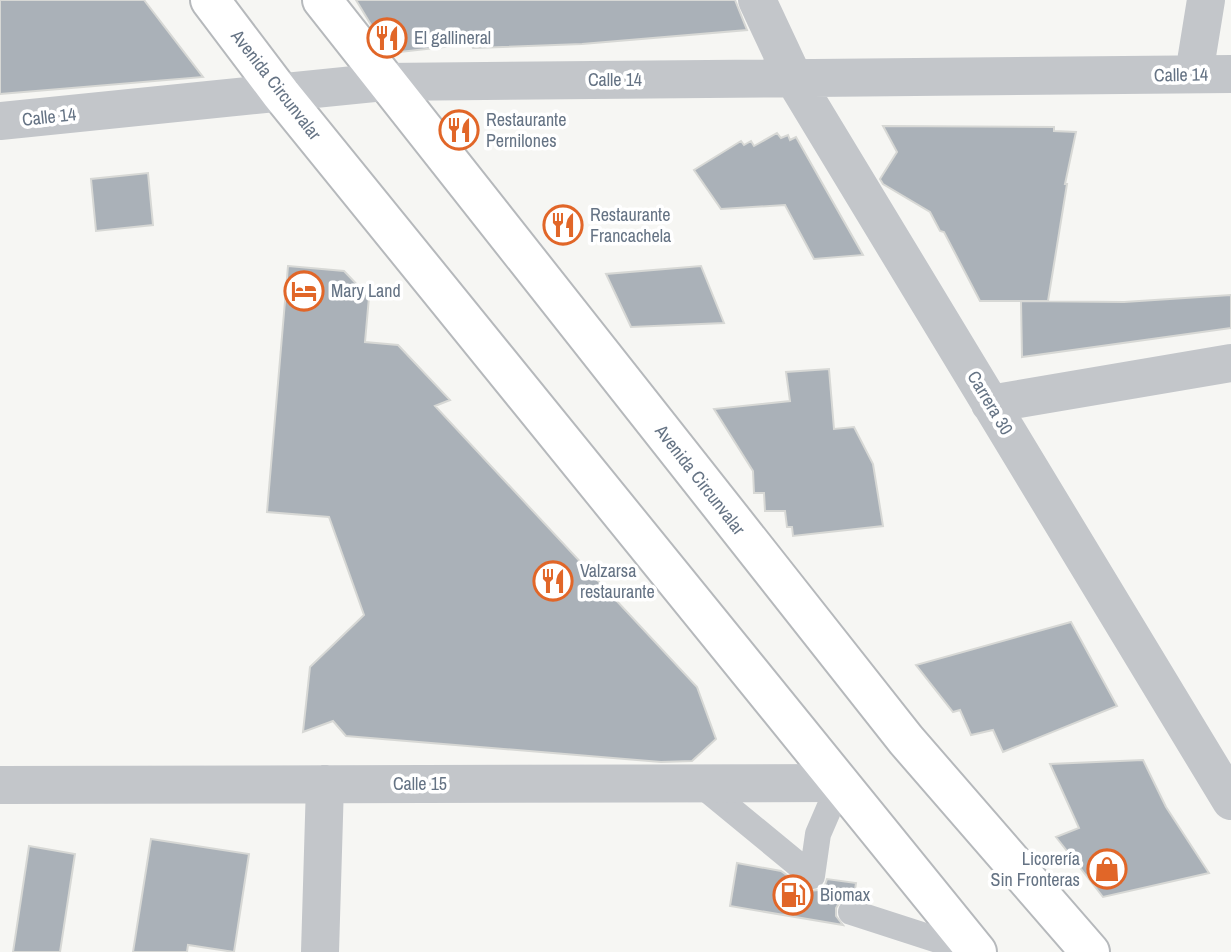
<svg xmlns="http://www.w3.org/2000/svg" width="1231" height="952" viewBox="0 0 1231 952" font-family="'Archivo Narrow',sans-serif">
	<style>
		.building { fill: #aab1b8; stroke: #d7d8d5; stroke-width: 2 }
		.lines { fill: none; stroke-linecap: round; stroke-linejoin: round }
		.trunk-casing { stroke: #b6b9bc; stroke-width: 42 }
		.service { stroke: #c3c6ca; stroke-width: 26 }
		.minor { stroke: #c3c6ca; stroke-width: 38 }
		.trunk { stroke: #fff; stroke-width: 38 }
		.labels { text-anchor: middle; stroke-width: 7; stroke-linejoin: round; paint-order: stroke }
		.poi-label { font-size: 18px; fill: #657384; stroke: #fff; text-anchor: start }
		.street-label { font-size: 18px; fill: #657384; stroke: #fff }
	</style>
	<rect width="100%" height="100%" fill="#f6f6f3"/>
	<!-- building -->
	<path class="building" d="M0,0H144L203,77L0,94Z
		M356,0H735L747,30L582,44L473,48L472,46H453L391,53L376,33Z
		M883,126L1054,127V131L1076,132L1065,184H1067L1048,301H980L944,232L940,231L930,212L883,184L880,179L897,152Z
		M777,133L781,138L788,135L790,140L796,137L863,255L814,259L785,205L721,209L694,170L741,141L744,145L751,141L754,146Z
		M148,173L153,225L96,231L91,179Z
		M288,266L344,271L369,297L365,342L398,345L450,400L435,406L697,687L716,739L692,761L661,762L346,736L333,721L303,732L310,667L364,615L329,517L267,512Z
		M701,266L724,323L631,327L606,274Z
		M1231,295V328L1022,357L1021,301L1124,302Z
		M829,369L834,429L854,427L873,464L883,526L793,536L792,527H787L785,511H765L764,493H754L753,471L714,409L790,401L786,372Z
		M1071,622L1117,706L1003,752L993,730L971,735L960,710L953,712L916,665Z
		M1143,760L1166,807L1209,873L1103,897L1056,837L1079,828L1050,764Z
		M151,839L249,854L234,952L188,945L187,952H133Z
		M29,846L75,854L60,952H13Z
		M737,863L781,871L809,891L818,890L825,885L827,879L856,883L854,897L841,900L836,908V916L843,925L730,906Z"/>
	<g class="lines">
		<!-- trunk casing -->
		<g class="trunk-casing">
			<path id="trunk" d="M210,0L281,94L977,952
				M322,0L906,740L1090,952"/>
		</g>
		<!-- service -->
		<path class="service" d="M699,783L812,876
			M812,876L818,834L840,783
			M851,912L975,952"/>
		<!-- minor -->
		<path class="minor" d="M757,0L794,79L1231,801
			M1194,74L1206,0
			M0,121L384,82L1231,74
			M990,404L1231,363
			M0,785L840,783
			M320,952L325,784"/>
		<!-- trunk -->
		<use href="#trunk" class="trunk"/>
	</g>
	<!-- icons -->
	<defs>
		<g id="restaurant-ring" transform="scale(2.0125)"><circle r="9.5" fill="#fff" stroke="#e16628" stroke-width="1.5"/><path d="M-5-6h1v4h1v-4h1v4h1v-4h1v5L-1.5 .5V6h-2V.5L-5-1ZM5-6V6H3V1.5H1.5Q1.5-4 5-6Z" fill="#e16628"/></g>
		<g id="hotel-ring" transform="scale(2.0125)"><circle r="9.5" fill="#fff" stroke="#e16628" stroke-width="1.5"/><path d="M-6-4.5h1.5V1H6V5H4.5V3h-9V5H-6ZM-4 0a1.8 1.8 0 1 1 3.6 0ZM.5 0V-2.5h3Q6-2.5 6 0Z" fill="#e16628"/></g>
		<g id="shop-ring" transform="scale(2.0125)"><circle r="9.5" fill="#fff" stroke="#e16628" stroke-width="1.5"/><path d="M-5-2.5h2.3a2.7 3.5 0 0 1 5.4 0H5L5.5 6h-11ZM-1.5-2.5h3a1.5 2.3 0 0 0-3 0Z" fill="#e16628"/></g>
		<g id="fuel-ring" transform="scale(2.0125)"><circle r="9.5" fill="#fff" stroke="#e16628" stroke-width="1.5"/><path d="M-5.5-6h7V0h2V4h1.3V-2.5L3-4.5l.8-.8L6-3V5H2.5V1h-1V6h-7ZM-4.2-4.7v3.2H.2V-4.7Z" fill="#e16628"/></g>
	</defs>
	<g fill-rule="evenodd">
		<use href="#restaurant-ring" x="387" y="38"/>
		<use href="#restaurant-ring" x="459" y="130"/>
		<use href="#restaurant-ring" x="563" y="225"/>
		<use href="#hotel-ring" x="304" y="291"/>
		<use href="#restaurant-ring" x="553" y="581"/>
		<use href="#shop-ring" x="1107" y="869"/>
		<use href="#fuel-ring" x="793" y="895"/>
	</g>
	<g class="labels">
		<!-- poi labels -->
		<g class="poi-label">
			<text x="414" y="44">El gallineral</text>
			<text x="486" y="126">Restaurante<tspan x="486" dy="21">Pernilones</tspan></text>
			<text x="590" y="221">Restaurante<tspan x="590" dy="21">Francachela</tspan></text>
			<text x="331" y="297">Mary Land</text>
			<text x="580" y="577">Valzarsa<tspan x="580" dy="21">restaurante</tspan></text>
			<text x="1080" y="865" text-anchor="end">Licorería<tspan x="1080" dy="21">Sin Fronteras</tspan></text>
			<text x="820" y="901">Biomax</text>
		</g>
		<!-- street labels -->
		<g class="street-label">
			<text transform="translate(1181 75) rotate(-1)" y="6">Calle 14</text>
			<text x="615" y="86">Calle 14</text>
			<text transform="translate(276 85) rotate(52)" y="6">Avenida Circunvalar</text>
			<text transform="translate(49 117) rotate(-6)" y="6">Calle 14</text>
			<text transform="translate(990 403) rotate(59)" y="6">Carrera 30</text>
			<text transform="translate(700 480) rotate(52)" y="6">Avenida Circunvalar</text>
			<text x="420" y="790">Calle 15</text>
		</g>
	</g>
</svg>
